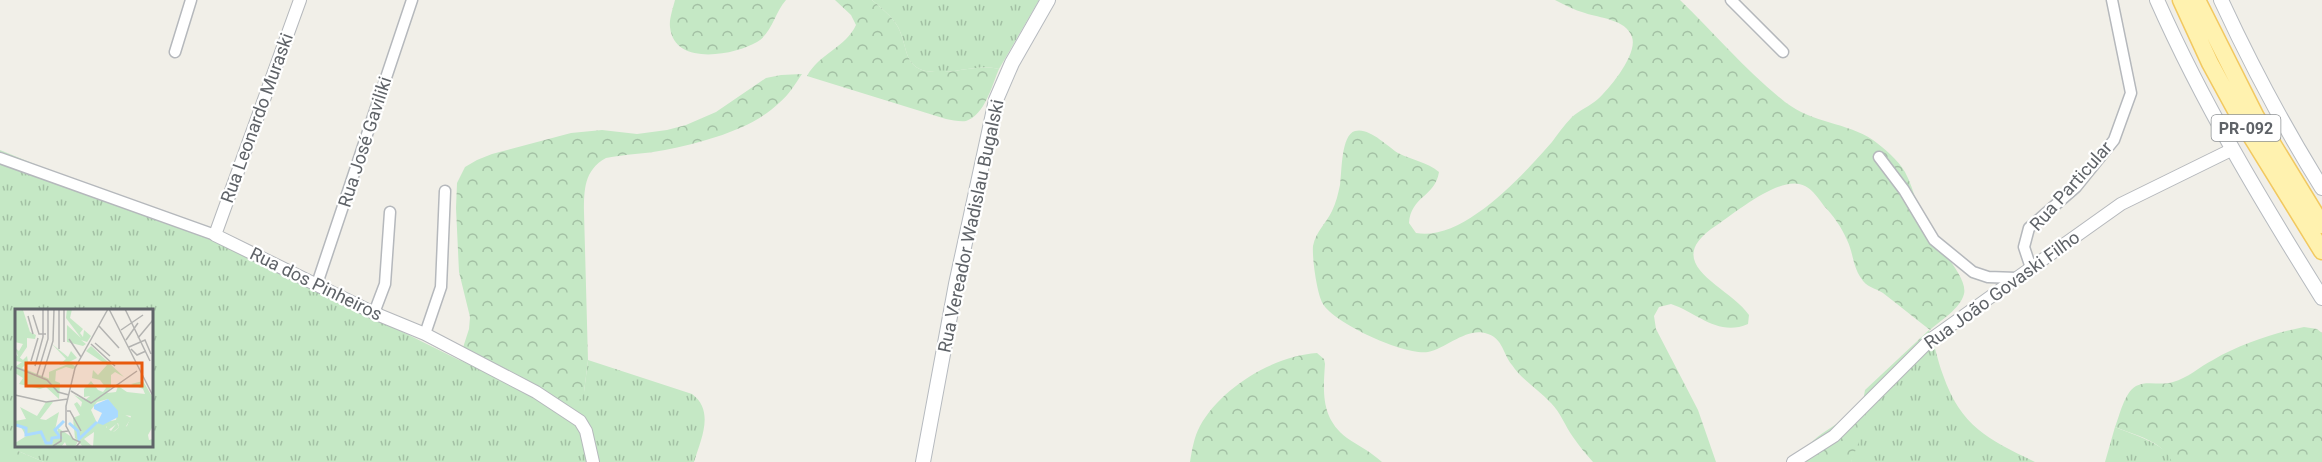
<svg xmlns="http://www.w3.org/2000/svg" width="2322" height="462" viewBox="0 0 2322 462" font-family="Roboto,sans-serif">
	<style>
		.grass { fill: url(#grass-tufts); fill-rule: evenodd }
		.forest { fill: url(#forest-crowns) }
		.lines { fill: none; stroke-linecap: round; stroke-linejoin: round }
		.minor-casing { stroke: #b5b8bc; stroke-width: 13 }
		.tertiary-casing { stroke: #b5b8bc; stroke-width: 14 }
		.secondary-casing { stroke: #b6babf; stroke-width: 16 }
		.primary-casing { stroke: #f2c960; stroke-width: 19 }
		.minor { stroke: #fff; stroke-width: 10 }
		.tertiary { stroke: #fff; stroke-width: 12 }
		.secondary { stroke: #fff; stroke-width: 14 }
		.primary { stroke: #fff2af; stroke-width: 16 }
		.labels { text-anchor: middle; stroke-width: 4.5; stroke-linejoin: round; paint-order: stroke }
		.shield { fill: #fff; stroke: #8f9295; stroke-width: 1.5 }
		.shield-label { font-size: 16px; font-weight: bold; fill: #5f6368 }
		.street-label { font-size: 18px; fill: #5f6368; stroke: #fff }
		.inset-river { fill: none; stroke: #aadaff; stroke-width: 3 }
		.inset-road { fill: none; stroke: #b3b3b1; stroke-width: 1.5 }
		.view { fill: #e8590c; fill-opacity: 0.15; stroke: #e8590c; stroke-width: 3 }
		.inset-edge { fill: none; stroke: #5f6368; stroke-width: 3 }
	</style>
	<defs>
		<pattern id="grass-tufts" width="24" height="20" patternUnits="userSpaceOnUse" patternTransform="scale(1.5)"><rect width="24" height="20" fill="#c5e8c5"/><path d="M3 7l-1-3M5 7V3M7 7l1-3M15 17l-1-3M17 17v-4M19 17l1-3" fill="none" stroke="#a3c0a4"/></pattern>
		<pattern id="forest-crowns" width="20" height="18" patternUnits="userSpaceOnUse" patternTransform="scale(1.5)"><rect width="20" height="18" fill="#c5e8c5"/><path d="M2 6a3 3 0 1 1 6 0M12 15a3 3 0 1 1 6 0" fill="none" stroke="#a3c0a4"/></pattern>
	</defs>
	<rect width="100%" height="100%" fill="#f1efe8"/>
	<!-- grass -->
	<path class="grass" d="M872,0H1039L999,69C977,64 957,73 935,72C902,71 909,48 898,27C892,16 881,8 872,0Z
		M0,150L206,234L459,360L550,397L584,392L588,360L692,394C715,411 701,439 694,462H44L18,451H0ZM16,310H152V446H16Z
		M1929,330C1935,344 1937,360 1943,375C1961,427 1988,439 2035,462H1851L1864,411L1863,401L1865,390Z
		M2115,427C2136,436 2162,442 2175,462H2105Z"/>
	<!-- forest -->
	<path class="forest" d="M675,0H786C775,12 772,33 757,42C735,55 674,67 670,27C669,19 673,8 675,0Z
		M835,0H872C881,8 892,16 898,27C909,48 902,71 935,72C957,73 977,64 999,69C992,85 985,115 966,121C960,122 952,120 946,119L807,76C819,54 846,47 856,25L851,15Z
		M1555,0H1680C1714,33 1748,73 1785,102C1814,124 1846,122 1873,140C1884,148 1898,160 1905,172C1916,192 1918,217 1931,236C1940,249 1968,278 1964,294C1960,309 1941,320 1930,330C1914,318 1899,305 1883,293C1875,288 1866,287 1861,278C1853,267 1853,252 1847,240C1842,228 1833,215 1824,206C1819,199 1813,190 1805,186C1783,173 1736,212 1717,225C1657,264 1728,285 1749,315L1748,324C1718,337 1698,313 1671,304L1659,307L1654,316L1656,329L1698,410L1716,462H1593C1586,454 1579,446 1573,437C1565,426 1561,413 1551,403C1539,390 1522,380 1512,365C1503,354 1503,339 1488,334C1468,326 1447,348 1428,352C1406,356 1335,324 1323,304C1317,294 1312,259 1313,246C1316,231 1326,224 1332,211C1336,203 1338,194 1340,185C1342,171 1341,135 1355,131C1369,127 1387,146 1398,153C1412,160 1427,162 1439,172C1435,197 1411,196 1409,223L1416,233C1463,242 1523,175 1552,142C1558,134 1564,125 1572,117C1580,110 1590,106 1598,99C1610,88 1638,54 1632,37C1626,19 1599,18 1585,13C1574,10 1565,5 1555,0Z
		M802,74C795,84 789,95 779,103C751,130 703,142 665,150C645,154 625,154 606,158C584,170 584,190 584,212L588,360L584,392L581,399L571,402L550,397L459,360L469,329L470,317L459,272L456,208L457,183L465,167L477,160L492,154L571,133L602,130L637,134L667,130L686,125L716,112L766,78L781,75Z
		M2304,327L2317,329L2322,333V462H2172C2163,441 2135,435 2115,427C2120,415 2124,393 2136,386C2147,380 2161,386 2173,382C2188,378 2199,367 2213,360C2240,344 2274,333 2304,327Z
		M1317,353L1324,359L1325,364C1323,393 1321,418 1347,438C1359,446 1371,452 1382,462H1190C1192,450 1194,437 1200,426C1221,388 1273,356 1317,353Z
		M1864,411L1867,421L1851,462H1796C1811,436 1838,422 1864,411Z
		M0,451H18L44,462H0Z"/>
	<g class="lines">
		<!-- minor casing -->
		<g class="minor-casing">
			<path id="minor" d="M1731,0L1783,52
				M175,52L191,0
				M1879,157L1904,190L1934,240L1973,272L1988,277L2017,278
				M0,158L215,235
				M2031,268L2024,247L2029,228L2076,187L2114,140L2131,93L2112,0
				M317,284L412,0
				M374,313L385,284L390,212
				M425,334L441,287L445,191"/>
		</g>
		<!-- tertiary casing -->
		<g class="tertiary-casing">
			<path id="tertiary" d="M300,0L215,235L374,313L425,334L536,392L580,421L586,431L593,462
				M1793,462L1834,436L1930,340L2031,268L2121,204L2233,149"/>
		</g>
		<!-- secondary casing -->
		<g class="secondary-casing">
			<path id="secondary" d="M2157,0C2203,104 2262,202 2322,298
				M2221,0C2251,65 2284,127 2322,188
				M923,462L956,284L996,100L1012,63L1048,0"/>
		</g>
		<!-- primary casing -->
		<g class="primary-casing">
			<path id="primary" d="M2181,0L2210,63L2240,118L2322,251
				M2197,0L2256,117L2322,225"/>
		</g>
		<!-- minor -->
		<use href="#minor" class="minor"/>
		<!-- tertiary -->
		<use href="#tertiary" class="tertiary"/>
		<!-- secondary -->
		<use href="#secondary" class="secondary"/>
		<!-- primary -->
		<use href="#primary" class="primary"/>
	</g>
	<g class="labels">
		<!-- shield labels -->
		<rect class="shield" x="2211.5" y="115" width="69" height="26" rx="4.5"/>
		<g class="shield-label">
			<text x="2246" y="134">PR-092</text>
		</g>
		<!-- street labels -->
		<g class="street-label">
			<text transform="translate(257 118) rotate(-70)" y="6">Rua Leonardo Muraski</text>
			<text transform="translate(365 142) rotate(-72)" y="6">Rua José Gaviliki</text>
			<text transform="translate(2071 186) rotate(-48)" y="6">Rua Particular</text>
			<text transform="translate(971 226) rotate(-78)" y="6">Rua Vereador Wadislau Bugalski</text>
			<text transform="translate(316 284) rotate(26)" y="6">Rua dos Pinheiros</text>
			<text transform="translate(2002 290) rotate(-36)" y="6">Rua João Govaski Filho</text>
		</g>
	</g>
	<!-- overview -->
	<g transform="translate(15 309)">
		<rect width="138" height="138" fill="#f1efe8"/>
		<path d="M0,45L8,51L12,47L13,53L7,59L45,74L44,90L31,78L25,80L4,75L8,69L0,64V58L7,53L0,52ZM103,102L116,109L110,119L98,124L104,118L103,114L92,122V114L101,111ZM43,119L63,132L60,138H52L50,133L46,138H0V134L13,126L27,122L29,134L40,135Z" fill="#c5e8c5"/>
		<path d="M52,0H57L55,9L68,20L65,24L68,28L69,21L76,27L72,33L66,31L71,35L68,37L52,33V16L66,29L51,9ZM8,1L15,23L21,26L20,30L12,29V38L4,50L0,39L4,42L8,35L0,33V2ZM37,35L53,48L56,42L62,49L54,53L61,58L58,60L51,58L41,62L40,74L34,72V63L53,55L44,56L51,50ZM76,37L109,68L100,63L96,66V78L92,84L101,83L103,77L112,83L130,85L128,80L116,75L128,72L138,89V117L133,126L134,131L138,130V138H78L79,123L69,130L78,138H68L60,129L58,109L65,106L59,95L62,93L66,98L67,93L59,86L70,91L75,87L69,88V80L76,72L83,81L88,83L91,79L85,71L77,69L78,61L83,66L92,56L71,42ZM93,90L103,105L116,107L112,117L98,123L104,118L102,114L96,122L91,118L102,111L82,114L76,101L82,93ZM31,93H38L25,110L31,111L44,103L40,121L44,131L40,135L29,134L27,122L11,127L6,118L1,117L0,112L11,110L5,98L22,107Z" fill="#c5e8c5" fill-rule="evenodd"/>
		<path d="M93,90L103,102V108L88,116L82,114L87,104L79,100V96Z" fill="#aadaff"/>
		<path class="inset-river" d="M54,114L63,122L64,130L82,113M1,116L11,119V126L26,123L31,134H36L37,129L45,128L40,121L49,112"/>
		<path class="inset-road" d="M44,0V40M49,0V33M94,0L138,87M110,0L135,52M18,6L24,25H31M13,7L18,25M84,17L104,39M106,21L128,6M123,29L138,11M54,30L66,48M111,31L123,14M80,34L95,47M76,35L100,57M114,38L130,31L136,45M116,40L122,46L131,42M16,52L23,29M20,57L28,28V0M0,58L32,71L43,83L54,86M22,66L33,30V0M27,68L38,32L39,0M56,82L76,94L122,62M0,86L31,93L53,90M52,102H55L66,122M38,137L46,132V123L53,122M61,138L65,133L58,130L51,117V97L60,59L93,0"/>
		<path class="view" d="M11,54H127V77H11Z"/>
		<rect width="138" height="138" class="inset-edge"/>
	</g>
</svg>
